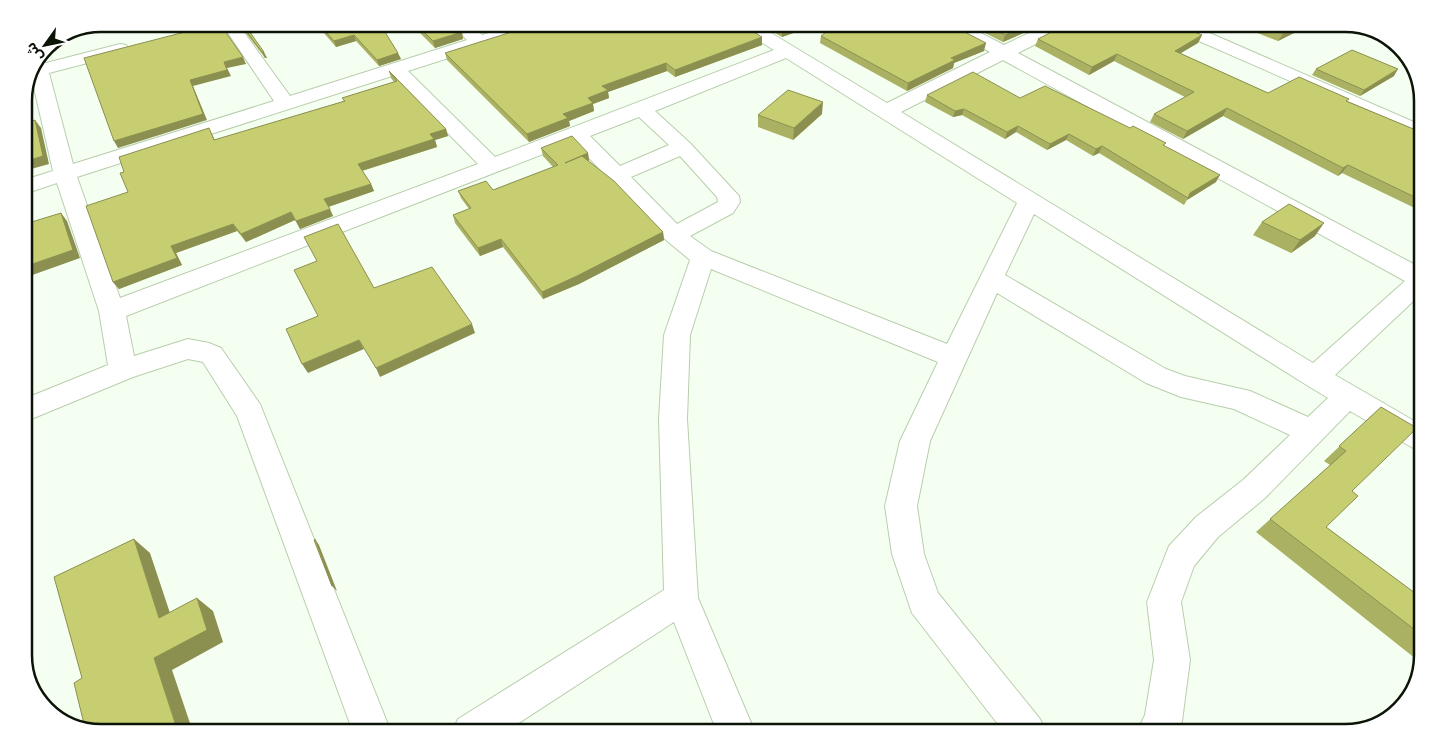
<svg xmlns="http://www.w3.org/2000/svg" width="1447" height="756" viewBox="0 0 1447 756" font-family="'Space Grotesk','Noto Sans Arabic',sans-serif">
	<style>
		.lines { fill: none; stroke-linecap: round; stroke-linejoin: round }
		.minor-casing { stroke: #b8cead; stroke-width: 2 }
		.minor { fill: #fff; fill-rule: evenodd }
		.wall { fill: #abb162 }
		.shaded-wall { fill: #8b9050 }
		.building { fill: #c7ce72; stroke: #8b9050 }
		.rim { fill: none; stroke: #0c1408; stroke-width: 2.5 }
	</style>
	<rect width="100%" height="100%" fill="#f5fff1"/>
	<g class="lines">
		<!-- minor casing -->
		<g class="minor-casing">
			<path id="minor" d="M222,24H238L290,96L467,40L451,24H469L482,35L519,24H544L542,28L408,71L495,157L774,50L738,28L736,24H756L887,103L990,52L945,28L943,24H963L1004,45L1048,24H1069L1067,28L1018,53L1423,269V292L1335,375L1423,426V452L1413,448L1350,411L1265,498L1218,537L1194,566L1181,602L1190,660L1182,721L1177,732H1137L1145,715L1154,660L1147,602L1169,546L1196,517L1243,480L1290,435L1234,409L1181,397L1146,383L997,293L930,441L917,506L924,554L938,593L1040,719L1046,732H1004L912,613L892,554L885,506L900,441L938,362L711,269L690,335L687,419L698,598L755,732H717L674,622L505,732H452L458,719L664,590L659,419L664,335L690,260L666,240L574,142L126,316L134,356L188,339L209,343L221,348L260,404L391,732H353L237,416L203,362L188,359L133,377L24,422V399L108,365L99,311L57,183L24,194V180L53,171L32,79L41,60L46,63L120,44L126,45L129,49L126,53L49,73L73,164L274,101ZM786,58L1017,203L947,344L711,251L690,236L733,213L740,202L739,196L690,143L655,111ZM1003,60L1405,281L1313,363L901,112ZM392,76L478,164L120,298L77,177ZM639,117L669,145L620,166L590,136ZM680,156L717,197L718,202L677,224L631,177ZM1034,214L1305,384L1328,398L1308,417L1250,391L1185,376L1166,369L1005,275Z
				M1166,24H1189L1423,126V139L1169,28Z"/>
		</g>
		<!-- minor -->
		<use href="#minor" class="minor"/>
	</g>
	<!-- wall -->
	<path class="wall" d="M239,24H287L251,33L267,58H265Z
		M316,24H380L401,59L379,66L356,41L336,47Z
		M411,24H454L462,32L463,39L435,48Z
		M471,24H513L482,33Z
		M759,24H819L782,37Z
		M967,24H1044L1003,42Z
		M1193,24H1231L1215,33Z
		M1234,24H1312L1278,41Z
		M1202,35L1198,43L1180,53L1268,93L1347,101L1423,133V212L1342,173L1338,176L1223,116L1183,139L1150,122L1154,114L1185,97L1114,61L1089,75L1035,46L1038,39Z
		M821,36L984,51L954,63L953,68L907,91L820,43Z
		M762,45L675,77L667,71L608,92L609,98L593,104L594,111L569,121L570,126L529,142L447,60L445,53Z
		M1316,69L1394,76L1360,96L1312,75Z
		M389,71L446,129L448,136L435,140L437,147L362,171L371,184L374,191L328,207L333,216L300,229L295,220L246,242L237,231L176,253L182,265L119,289L113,282L128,192L209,128L215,140L344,101L342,98L394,82L391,78Z
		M927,95L1020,98L1165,146L1216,182L1187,200L1184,205L1099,153L1093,156L1066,140L1047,150L1016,132L1005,139L962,115L953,117L925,102Z
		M822,114L793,140L758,127V115Z
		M541,148L588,153L589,161H588L663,232L664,240L579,284L543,299L503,247L480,256L455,223L453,215L469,209L461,198L458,191L493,190L553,167L543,156Z
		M1262,222L1315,236L1291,253L1253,235Z
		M1381,407L1352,491L1326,527L1423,599V654L1421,663L1256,532L1330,465L1324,461Z"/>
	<!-- shaded-wall -->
	<path class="shaded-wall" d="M260,24H287L249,34L246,27Z
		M486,24H513L482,33L481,25Z
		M799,24H819L782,37V30Z
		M1030,24H1044L1003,42L1005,35Z
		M1222,24H1231L1215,33L1218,26Z
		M1302,24H1312L1278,41L1283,34Z
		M462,32L463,39L435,48L433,41Z
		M354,35L356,41L336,47L334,41Z
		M1202,35L1198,43L1171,59L1175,51Z
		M762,37V45L675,77V70Z
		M986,43L984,51L954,63L953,68L907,91L908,83L951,58Z
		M262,52H264L267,58H265Z
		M398,53L401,59L379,66L377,60Z
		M1117,54L1114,61L1089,75L1092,67Z
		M243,57L246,64L227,68L231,76L193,86L207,120L118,148L114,141L190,80L224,62Z
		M666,63L667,71L608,92L609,98L593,104L594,111L569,121L570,126L529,142L527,134L563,114L588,98L602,86Z
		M1398,69L1394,76L1360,96L1364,90Z
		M823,102L822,114L793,140L794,128Z
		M1227,108L1223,116L1183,139L1187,131Z
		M964,109L962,115L953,117L955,111Z
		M35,120L41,128L49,164L24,171V162Z
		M1018,126L1016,132L1005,139L1007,132Z
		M446,129L448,136L435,140L437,147L361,171L358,164L430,134Z
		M1069,134L1066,140L1047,150L1050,144Z
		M1102,146L1099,153L1093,156L1096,149Z
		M588,153L589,161L566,170L565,163Z
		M1348,165L1342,173L1338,176L1343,168Z
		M1220,175L1216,182L1187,200L1190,193Z
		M371,184L374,191L328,207L324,199Z
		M24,197L32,232L25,224L24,220Z
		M330,209L333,216L300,229L296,221Z
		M291,212L295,220L246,242L241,234Z
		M61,213L67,221L80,258L24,278V267Z
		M1324,223L1315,236L1291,253L1300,240Z
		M233,224L237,231L176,253L182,265L119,289L113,282L171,246Z
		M663,232L664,240L579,284L543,299L542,292Z
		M501,239L503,247L480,256L478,248Z
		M472,324L475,333L380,377L376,368Z
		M359,340L364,349L308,373L302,364Z
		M134,539L150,553L176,631L159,618Z
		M315,539L319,545L337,591L332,586Z
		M197,598L213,611L223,642L172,670L193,732H178L154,658Z"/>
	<!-- building -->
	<path class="building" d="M216,24H220L243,57L224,62L227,70L190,80L203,114L114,141L84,58Z
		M241,24H260L246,27L264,52H262Z
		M319,24H380L398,53L377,60L354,35L334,41Z
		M416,24H454L462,32L433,41Z
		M537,24H740L762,37L675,70L666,63L602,86L608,90L588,98L593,103L563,114L568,118L527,134L445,53Z
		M772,24H799L782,30Z
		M836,24H949L986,43L951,58L955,60L908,83L821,36Z
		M983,24H1030L1005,35Z
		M1067,24H1175L1202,35L1175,51L1268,93L1299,77L1349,99L1346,101L1423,133V201L1348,165L1343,168L1227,108L1187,131L1154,114L1194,92L1117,54L1092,67L1038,39Z
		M1257,24H1302L1283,34Z
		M1352,50L1398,69L1364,90L1316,69Z
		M389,71L446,129L430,134L434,139L358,164L371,184L324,199L330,209L296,221L291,212L241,234L233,224L171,246L177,258L113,282L86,206L128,192L120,173L124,172L119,157L209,128L214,140L345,101L342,98L397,81Z
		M973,72L1020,98L1045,86L1130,128L1133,126L1166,143L1163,145L1220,175L1190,193L1188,198L1102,146L1096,149L1069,134L1050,144L1018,126L1007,132L964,109L955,111L927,95Z
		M788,90L823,102L794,128L758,115Z
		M35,120L43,156L24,162V124Z
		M572,136L588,153L565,163L582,156L614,181L663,232L577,276L542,292L501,239L478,248L453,215L471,208L458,191L486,181L493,190L558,165L541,148Z
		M1289,204L1324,223L1300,240L1262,222Z
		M61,213L73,250L24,267V220L25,224Z
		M338,224L374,288L432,267L472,324L376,368L359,340L302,364L286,329L318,316L294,270L317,261L304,237Z
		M1381,407L1417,428L1352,491L1358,496L1326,527L1423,599V636L1270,519L1346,451L1339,446Z
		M134,539L159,618L197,598L207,630L154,658L178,732H102L85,728L74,683L82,678L54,577Z
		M315,539L332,586L314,540Z"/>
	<!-- crop -->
	<path d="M0 0H1447V756H0ZM101 32H1345A69 69 0 0 1 1414 101V655A69 69 0 0 1 1345 724H101A69 69 0 0 1 32 655V101A69 69 0 0 1 101 32Z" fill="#fff" fill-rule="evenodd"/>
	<path class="rim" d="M101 32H1345A69 69 0 0 1 1414 101V655A69 69 0 0 1 1345 724H101A69 69 0 0 1 32 655V101A69 69 0 0 1 101 32Z"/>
	<!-- north arrow -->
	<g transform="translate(45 45) rotate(237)" stroke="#ffffff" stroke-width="4" paint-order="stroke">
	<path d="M0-4L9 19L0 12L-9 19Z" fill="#0c1408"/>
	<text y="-8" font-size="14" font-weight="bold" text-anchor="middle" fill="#0c1408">ش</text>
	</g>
</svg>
